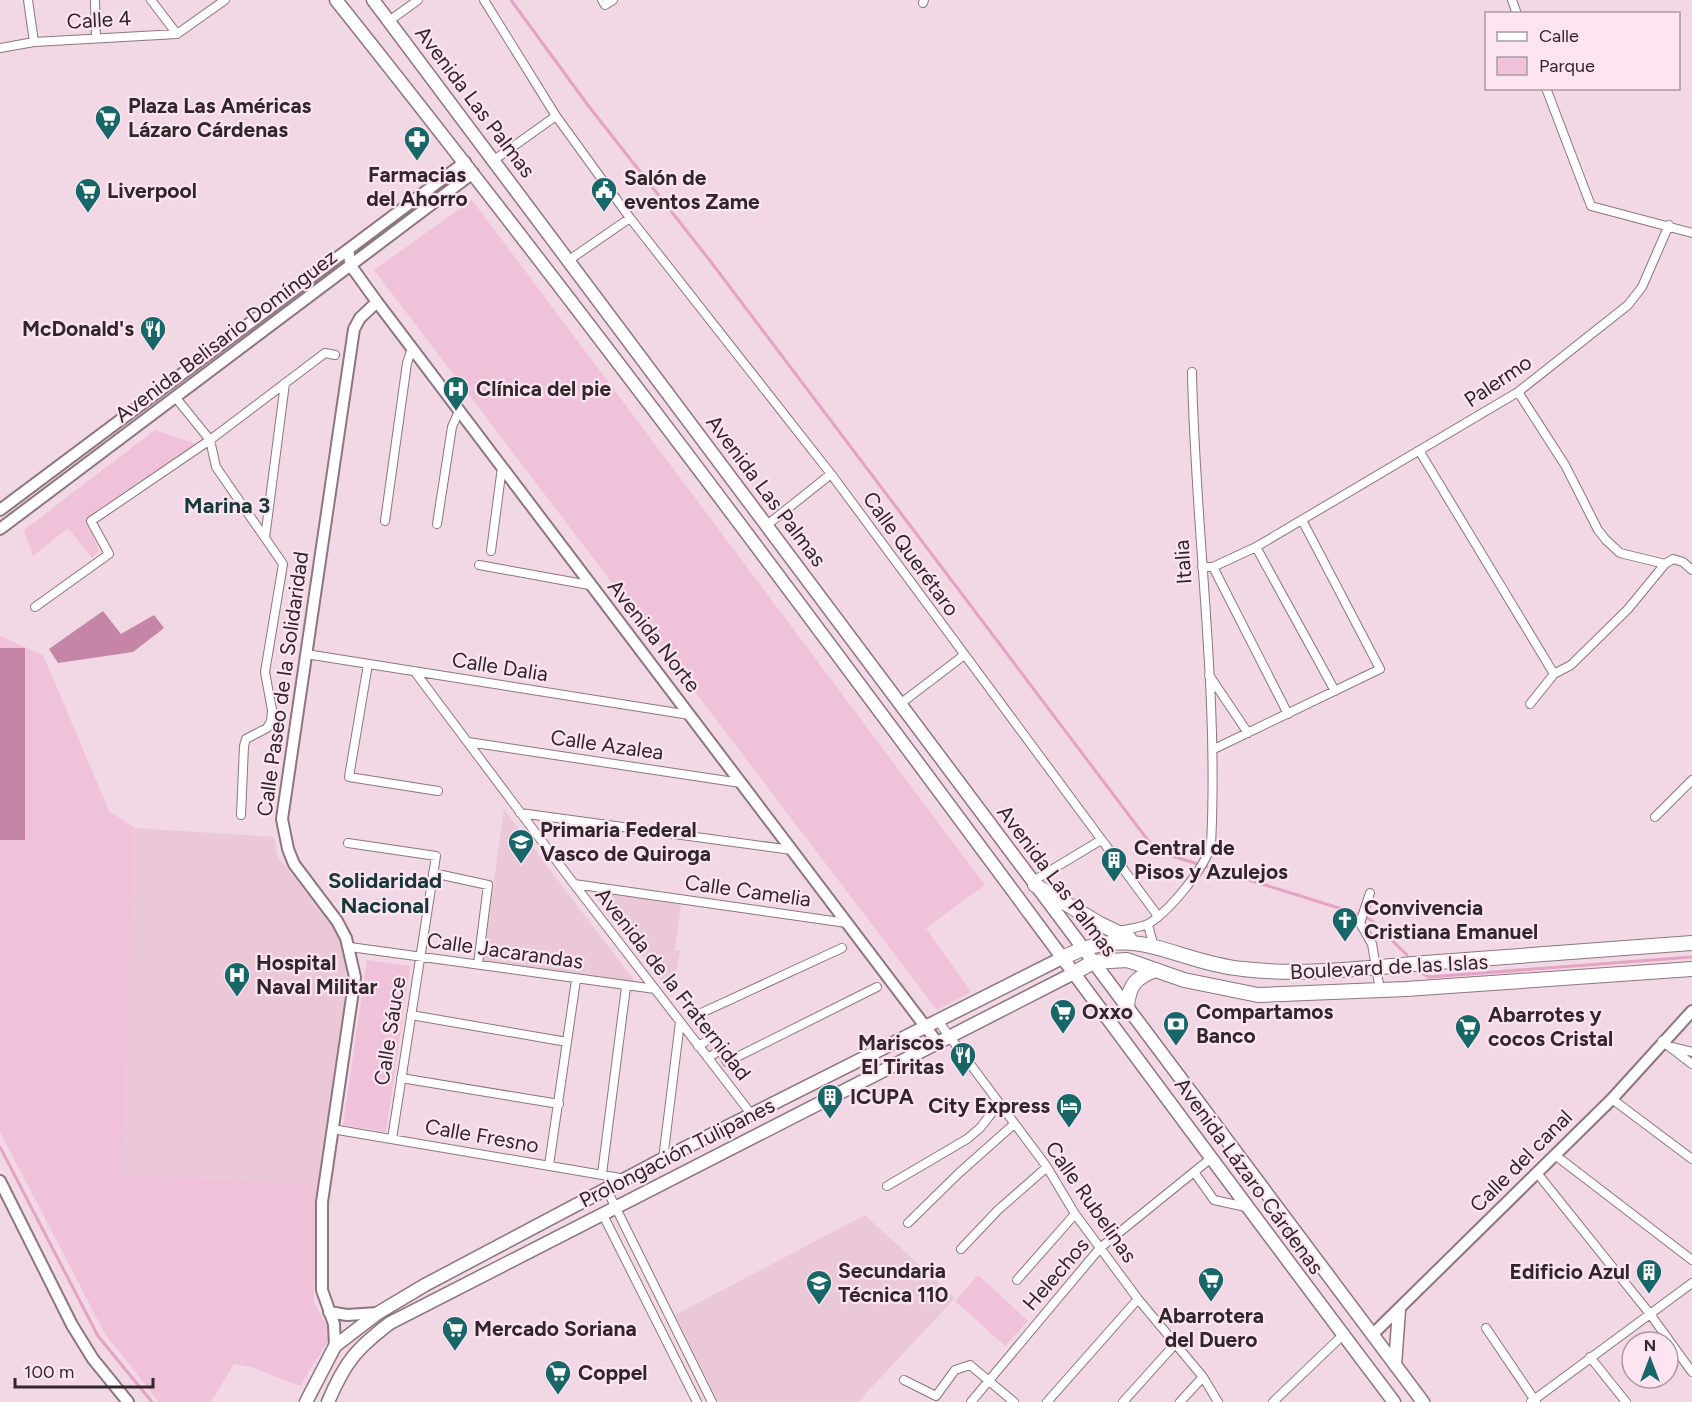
<svg xmlns="http://www.w3.org/2000/svg" width="1692" height="1402" viewBox="0 0 1692 1402" font-family="Figtree,sans-serif">
	<style>
		.built { fill: #eac8d8 }
		.green { fill: #f0c2d9 }
		.forest { fill: #c485a6 }
		.lines { fill: none; stroke-linecap: round; stroke-linejoin: round }
		.stream { stroke: #e4a2c4; stroke-width: 3 }
		.street-casing { stroke: #8d7581; stroke-width: 10 }
		.secondary-casing { stroke: #8d7581; stroke-width: 14 }
		.primary-casing { stroke: #8d7581; stroke-width: 15 }
		.highway-casing { stroke: #8d7581; stroke-width: 16 }
		.street { stroke: #fff; stroke-width: 8 }
		.secondary { stroke: #fff; stroke-width: 10 }
		.primary { stroke: #fff; stroke-width: 12 }
		.highway { stroke: #fff; stroke-width: 14 }
		.labels { text-anchor: middle; stroke-width: 4.5; stroke-linejoin: round; paint-order: stroke }
		.street-label { font-size: 21px; fill: #30262b; stroke: #fce5f0 }
		.poi-label { font-size: 21px; font-weight: bold; fill: #30262b; stroke: #fce5f0; text-anchor: start }
		.neighbourhood-label { font-size: 22px; font-weight: bold; fill: #163839; stroke: #fce5f0 }
	</style>
	<rect width="100%" height="100%" fill="#f2d7e4"/>
	<!-- built -->
	<path class="built" d="M504,809L636,983L483,961Z
		M135,828L274,837L278,857L335,928L349,969L318,1185L123,1175Z
		M599,892L681,904L675,950L680,951L672,994L596,896Z
		M865,1215L955,1298L858,1402H719L675,1315Z"/>
	<!-- green -->
	<path class="green" d="M472,200L985,885L926,928L971,992L937,1010L374,270Z
		M155,430L196,444L87,519L99,551L92,558L68,528L33,556L24,530Z
		M0,636L43,655L109,811L135,828L123,1174L318,1185L314,1302L332,1335L300,1386L251,1367L234,1364L211,1402H159L105,1334L0,1132Z
		M367,960L410,966L386,1132L343,1125Z
		M978,1275L1028,1321L1005,1346L955,1301Z"/>
	<!-- forest -->
	<path class="forest" d="M103,611L121,634L154,615L164,628L133,652L58,663L49,649Z
		M0,648H25V840H0Z"/>
	<g class="lines">
		<!-- stream -->
		<path class="stream" d="M511,0L587,104L711,262L1156,851L1355,913L1371,920L1407,955
			M1423,974L1429,977L1692,957
			M0,1147L98,1336L152,1402"/>
		<!-- street casing -->
		<g class="street-casing">
			<path id="street" d="M28,0L34,42
				M95,0L96,38
				M151,0L177,34
				M484,0L556,116L630,218
				M602,0L605,5L613,0
				M1512,0L1517,14
				M923,3L924,0
				M389,21L418,0
				M0,48L34,42L177,34L225,0
				M1546,88L1591,206L1692,233
				M494,160L556,116
				M569,260L630,218L831,474L1158,916
				M1518,392L1565,465L1598,530L1606,540L1620,553L1665,564
				M176,398L210,440L216,467L283,564L265,672L272,710L271,721L267,728L246,739L244,746L241,815
				M1420,452L1554,674
				M385,521L407,363L412,348
				M437,524L452,427L459,411
				M767,525L831,474
				M265,538L285,383
				M1256,547L1335,691
				M491,551L502,467
				M479,565L589,585
				M1202,567H1213L1256,547L1518,392L1628,305L1642,287L1669,225
				M1213,567L1288,714
				M35,607L109,554L91,521L210,440L325,353L335,355
				M306,654L690,715
				M368,664L349,777L438,791
				M415,672L574,884L752,1115
				M1209,675L1248,733
				M900,704L963,656
				M1530,704L1554,674L1571,665L1628,609L1665,564L1673,559L1683,562L1692,570
				M468,742L741,783
				M1214,749L1380,669L1302,520
				M520,813L792,850
				M1655,817L1692,780
				M348,843L436,856L392,1139
				M433,873L488,885L478,964
				M1033,881L1101,840
				M574,884L847,923
				M1370,893L1360,923L1372,944L1380,990
				M1148,925L1154,947
				M1117,931C1127,929 1141,928 1150,923C1171,909 1204,869 1211,845C1219,688 1195,530 1192,372
				M350,947L655,989
				M411,1015L567,1042
				M938,1021L1047,1167L1075,1214L1138,1299L1203,1377L1218,1402
				M1662,1041L1692,1064
				M698,1046L712,1038L697,1015L842,948
				M1673,1047L1692,1052
				M708,1058L720,1050L727,1062L877,987
				M401,1078L559,1104
				M1612,1099L1692,1159
				M332,1129L626,1179
				M1555,1155L1692,1260
				M663,1159L680,1022
				M549,1165L576,980
				M1194,1172L1214,1200L1246,1207
				M1537,1173L1650,1314L1692,1372
				M602,1174L626,987
				M887,1186L967,1139L980,1128L998,1105
				M607,1190L712,1402
				M602,1213L697,1402
				M908,1223L959,1173L1013,1125
				M961,1249L998,1210L1047,1167
				M1017,1280L1075,1214
				M1486,1328L1536,1402
				M1590,1357L1626,1402
				M904,1380L936,1396L955,1370L970,1365L1014,1402
				M971,1402L1100,1248L1210,1159
				M1047,1402L1138,1299
				M1123,1402L1176,1343
				M1180,1402L1203,1377
				M1273,1402L1343,1335
				M1531,1402L1692,1283"/>
		</g>
		<!-- secondary casing -->
		<g class="secondary-casing">
			<path id="secondary" d="M348,250L351,266L377,302L937,1042
				M0,510L465,162
				M0,529L473,173
				M0,1181L72,1325L93,1359L128,1402
				M329,1312L347,1315L378,1313
				M1373,1334L1612,1099L1692,1011
				M335,1346L334,1324L322,1290V1202L355,977L346,938L337,921L294,864L288,849L282,819L354,329L360,318L377,302"/>
		</g>
		<!-- primary casing -->
		<g class="primary-casing">
			<path id="primary" d="M336,0C701,458 1041,935 1394,1402
				M373,0L1423,1402
				M1395,1365L1399,1310
				M306,1402L335,1346L378,1313L425,1285L663,1159L1064,957
				M328,1402C345,1362 356,1349 390,1323L1074,973"/>
		</g>
		<!-- highway casing -->
		<g class="highway-casing">
			<path id="highway" d="M1035,885L1100,924L1129,938
				M1064,957C1134,921 1174,962 1243,969C1302,976 1366,968 1425,963C1514,956 1603,949 1692,943
				M1074,973L1093,962L1127,960L1184,980L1258,995L1406,989L1692,969
				M1127,1006C1129,985 1136,977 1156,970"/>
		</g>
		<!-- street -->
		<use href="#street" class="street"/>
		<!-- secondary -->
		<use href="#secondary" class="secondary"/>
		<!-- primary -->
		<use href="#primary" class="primary"/>
		<!-- highway -->
		<use href="#highway" class="highway"/>
	</g>
	<!-- icons -->
	<defs>
		<g id="supermarket-pin" transform="scale(1.35)"><path d="M0 17L-7.5 6A9.5 9.5 0 1 1 7.5 6Z" fill="#186768" stroke="#fce5f0"/><path d="M-6-5.5h2.5l.6 2H6L4.5 2H-2.5L-4.4-4H-6ZM-1.5 3.2a1.3 1.3 0 1 0 .1 0ZM3 3.2a1.3 1.3 0 1 0 .1 0Z" fill="#fff"/></g>
		<g id="pharmacy-pin" transform="scale(1.35)"><path d="M0 17L-7.5 6A9.5 9.5 0 1 1 7.5 6Z" fill="#186768" stroke="#fce5f0"/><path d="M-2-6h4v4h4v4h-4v4h-4v-4h-4v-4h4Z" fill="#fff"/></g>
		<g id="civic-pin" transform="scale(1.35)"><path d="M0 17L-7.5 6A9.5 9.5 0 1 1 7.5 6Z" fill="#186768" stroke="#fce5f0"/><path d="M-.6-6.5H3V-4.5H.6V-3L4-1V1h2V6H-6V1h2V-1L-.6-3ZM-1.2 2.5V6h2.4V2.5Z" fill="#fff"/></g>
		<g id="restaurant-pin" transform="scale(1.35)"><path d="M0 17L-7.5 6A9.5 9.5 0 1 1 7.5 6Z" fill="#186768" stroke="#fce5f0"/><path d="M-5-6h1v4h1v-4h1v4h1v-4h1v5L-1.5 .5V6h-2V.5L-5-1ZM5-6V6H3V1.5H1.5Q1.5-4 5-6Z" fill="#fff"/></g>
		<g id="hospital-pin" transform="scale(1.35)"><path d="M0 17L-7.5 6A9.5 9.5 0 1 1 7.5 6Z" fill="#186768" stroke="#fce5f0"/><path d="M-5-5h3v3.5h4V-5h3V5h-3V1.5h-4V5h-3Z" fill="#fff"/></g>
		<g id="school-pin" transform="scale(1.35)"><path d="M0 17L-7.5 6A9.5 9.5 0 1 1 7.5 6Z" fill="#186768" stroke="#fce5f0"/><path d="M0-5L7-2L0 1L-7-2ZM-4 1L0 2.5L4 1V4Q0 6-4 4Z" fill="#fff"/></g>
		<g id="building-pin" transform="scale(1.35)"><path d="M0 17L-7.5 6A9.5 9.5 0 1 1 7.5 6Z" fill="#186768" stroke="#fce5f0"/><path d="M-4-6H4V6H1V3H-1V6H-4ZM-2.5-4.3h1.7v1.8h-1.7ZM.8-4.3h1.7v1.8H.8ZM-2.5-1h1.7V.8h-1.7ZM.8-1h1.7V.8H.8Z" fill="#fff"/></g>
		<g id="church-pin" transform="scale(1.35)"><path d="M0 17L-7.5 6A9.5 9.5 0 1 1 7.5 6Z" fill="#186768" stroke="#fce5f0"/><path d="M-1.2-6h2.4v3.5h3.3v2.4h-3.3V6h-2.4V-.1h-3.3v-2.4h3.3Z" fill="#fff"/></g>
		<g id="bank-pin" transform="scale(1.35)"><path d="M0 17L-7.5 6A9.5 9.5 0 1 1 7.5 6Z" fill="#186768" stroke="#fce5f0"/><path d="M-6-4H6V4H-6ZM0-2.3a2.3 2.3 0 1 0 0 4.6a2.3 2.3 0 1 0 0-4.6Z" fill="#fff"/></g>
		<g id="hotel-pin" transform="scale(1.35)"><path d="M0 17L-7.5 6A9.5 9.5 0 1 1 7.5 6Z" fill="#186768" stroke="#fce5f0"/><path d="M-6-4.5h1.5V1H6V5H4.5V3h-9V5H-6ZM-4 0a1.8 1.8 0 1 1 3.6 0ZM.5 0V-2.5h3Q6-2.5 6 0Z" fill="#fff"/></g>
	</defs>
	<g fill-rule="evenodd">
		<use href="#supermarket-pin" x="108" y="118"/>
		<use href="#pharmacy-pin" x="417" y="139"/>
		<use href="#civic-pin" x="604" y="190"/>
		<use href="#supermarket-pin" x="88" y="191"/>
		<use href="#restaurant-pin" x="153" y="329"/>
		<use href="#hospital-pin" x="456" y="389"/>
		<use href="#school-pin" x="521" y="842"/>
		<use href="#building-pin" x="1114" y="860"/>
		<use href="#church-pin" x="1345" y="920"/>
		<use href="#hospital-pin" x="237" y="975"/>
		<use href="#supermarket-pin" x="1063" y="1012"/>
		<use href="#bank-pin" x="1176" y="1024"/>
		<use href="#supermarket-pin" x="1468" y="1027"/>
		<use href="#restaurant-pin" x="963" y="1055"/>
		<use href="#building-pin" x="830" y="1097"/>
		<use href="#hotel-pin" x="1069" y="1106"/>
		<use href="#building-pin" x="1649" y="1272"/>
		<use href="#supermarket-pin" x="1211" y="1280"/>
		<use href="#school-pin" x="819" y="1283"/>
		<use href="#supermarket-pin" x="455" y="1329"/>
		<use href="#supermarket-pin" x="558" y="1373"/>
	</g>
	<g class="labels">
		<!-- street labels -->
		<g class="street-label">
			<text transform="translate(99 20) rotate(-3)" y="7">Calle 4</text>
			<text transform="translate(475 102) rotate(53)" y="7">Avenida Las Palmas</text>
			<text transform="translate(226 336) rotate(-37)" y="7">Avenida Belisario Domínguez</text>
			<text transform="translate(1498 381) rotate(-34)" y="7">Palermo</text>
			<text transform="translate(766 491) rotate(53)" y="7">Avenida Las Palmas</text>
			<text transform="translate(911 554) rotate(54)" y="7">Calle Querétaro</text>
			<text transform="translate(1183 562) rotate(-94)" y="7">Italia</text>
			<text transform="translate(654 636) rotate(52)" y="7">Avenida Norte</text>
			<text transform="translate(500 667) rotate(9)" y="7">Calle Dalia</text>
			<text transform="translate(283 684) rotate(-82)" y="7">Calle Paseo de la Solidaridad</text>
			<text transform="translate(607 745) rotate(8)" y="7">Calle Azalea</text>
			<text transform="translate(1057 881) rotate(53)" y="7">Avenida Las Palmas</text>
			<text transform="translate(748 891) rotate(8)" y="7">Calle Camelia</text>
			<text transform="translate(505 951) rotate(8)" y="7">Calle Jacarandas</text>
			<text transform="translate(1389 967) rotate(-3)" y="7">Boulevard de las Islas</text>
			<text transform="translate(673 984) rotate(52)" y="7">Avenida de la Fraternidad</text>
			<text transform="translate(390 1031) rotate(-81)" y="7">Calle Sáuce</text>
			<text transform="translate(482 1136) rotate(10)" y="7">Calle Fresno</text>
			<text transform="translate(677 1153) rotate(-27)" y="7">Prolongación Tulipanes</text>
			<text transform="translate(1521 1161) rotate(-45)" y="7">Calle del canal</text>
			<text transform="translate(1249 1176) rotate(54)" y="7">Avenida Lázaro Cárdenas</text>
			<text transform="translate(1091 1202) rotate(55)" y="7">Calle Rubelinas</text>
			<text transform="translate(1056 1274) rotate(-49)" y="7">Helechos</text>
		</g>
		<!-- poi labels -->
		<g class="poi-label">
			<text x="128" y="113">Plaza Las Américas<tspan x="128" dy="24">Lázaro Cárdenas</tspan></text>
			<text x="417" y="182" text-anchor="middle">Farmacias<tspan x="417" dy="24">del Ahorro</tspan></text>
			<text x="624" y="185">Salón de<tspan x="624" dy="24">eventos Zame</tspan></text>
			<text x="107" y="198">Liverpool</text>
			<text x="134" y="336" text-anchor="end">McDonald's</text>
			<text x="476" y="396">Clínica del pie</text>
			<text x="540" y="837">Primaria Federal<tspan x="540" dy="24">Vasco de Quiroga</tspan></text>
			<text x="1134" y="855">Central de<tspan x="1134" dy="24">Pisos y Azulejos</tspan></text>
			<text x="1364" y="915">Convivencia<tspan x="1364" dy="24">Cristiana Emanuel</tspan></text>
			<text x="256" y="970">Hospital<tspan x="256" dy="24">Naval Militar</tspan></text>
			<text x="1082" y="1019">Oxxo</text>
			<text x="1196" y="1019">Compartamos<tspan x="1196" dy="24">Banco</tspan></text>
			<text x="1488" y="1022">Abarrotes y<tspan x="1488" dy="24">cocos Cristal</tspan></text>
			<text x="944" y="1050" text-anchor="end">Mariscos<tspan x="944" dy="24">El Tiritas</tspan></text>
			<text x="850" y="1104">ICUPA</text>
			<text x="1050" y="1113" text-anchor="end">City Express</text>
			<text x="838" y="1278">Secundaria<tspan x="838" dy="24">Técnica 110</tspan></text>
			<text x="1630" y="1279" text-anchor="end">Edificio Azul</text>
			<text x="1211" y="1323" text-anchor="middle">Abarrotera<tspan x="1211" dy="24">del Duero</tspan></text>
			<text x="474" y="1336">Mercado Soriana</text>
			<text x="578" y="1380">Coppel</text>
		</g>
		<!-- neighbourhood labels -->
		<g class="neighbourhood-label">
			<text x="227" y="513">Marina 3</text>
			<text x="385" y="888">Solidaridad<tspan x="385" dy="25">Nacional</tspan></text>
		</g>
	</g>
	<!-- legend -->
	<rect x="1485" y="12" width="195" height="78" fill="#fce5f0" stroke="#aa99a1" stroke-width="1.5"/>
	<rect x="1497" y="32" width="30" height="9" fill="#ffffff" stroke="#aa99a1" stroke-width="1.5"/>
	<text x="1539" y="42" font-size="18" fill="#30262b">Calle</text>
	<rect x="1497" y="57" width="30" height="18" fill="#f0c2d9" stroke="#aa99a1" stroke-width="1.5"/>
	<text x="1539" y="72" font-size="18" fill="#30262b">Parque</text>
	<!-- north arrow -->
	<g transform="translate(1650 1360)"><circle r="28" fill="#fce5f0" stroke="#aa99a1" stroke-width="1.5"/>
	<path d="M0-4.5L10 22L0 15L-10 22Z" fill="#186768"/>
	<text y="-9" font-size="16" font-weight="bold" text-anchor="middle" fill="#30262b">N</text>
	</g>
	<!-- scale -->
	<path d="M15 1378v9h138v-9" fill="none" stroke="#30262b" stroke-width="3"/>
	<text x="24" y="1378" font-size="18" fill="#30262b" stroke="#fce5f0" stroke-width="4.5" paint-order="stroke">100 m</text>
</svg>
